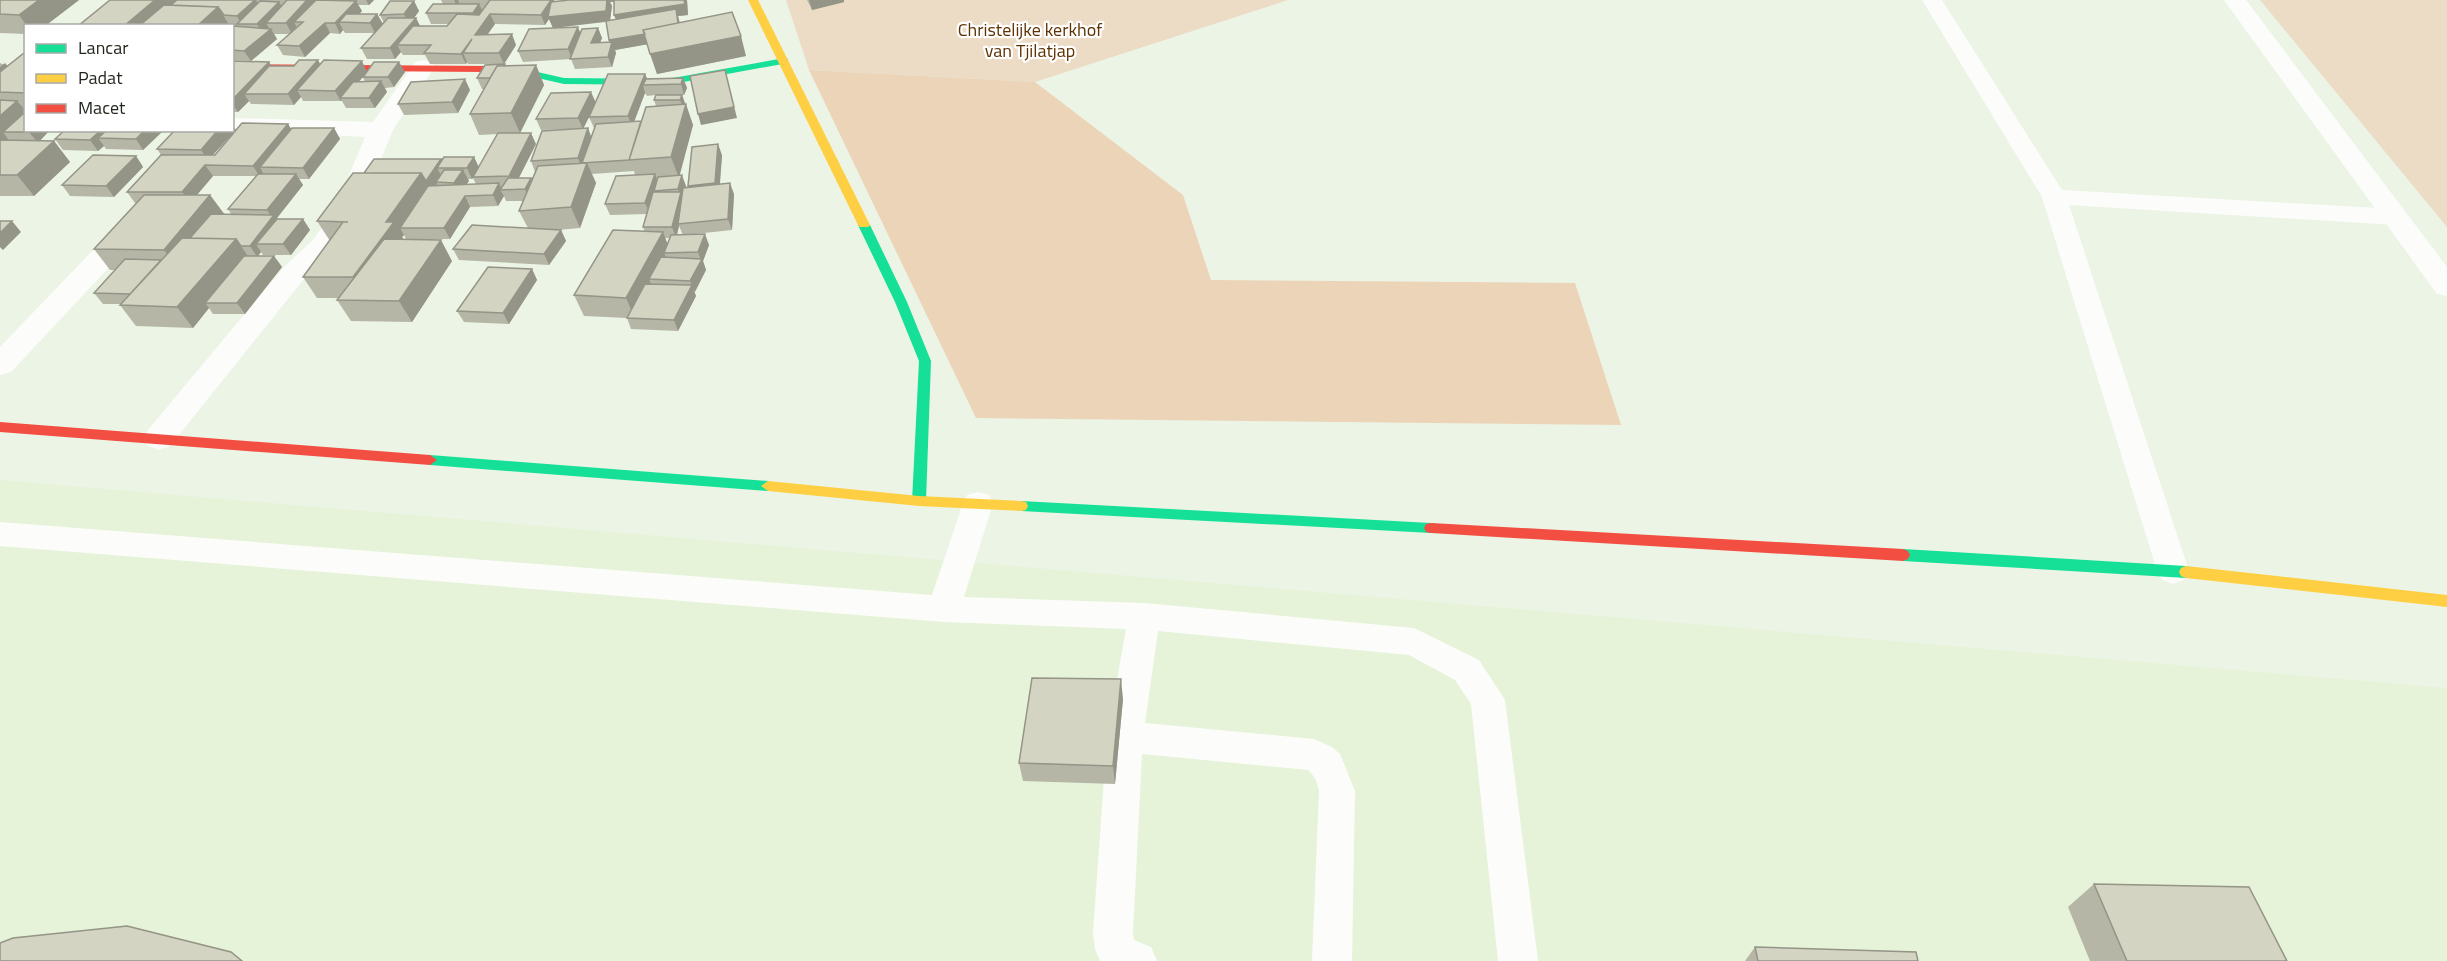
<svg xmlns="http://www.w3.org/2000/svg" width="2447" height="961" viewBox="0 0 2447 961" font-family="'Titillium Web',sans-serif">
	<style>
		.built { fill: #e6f3d9 }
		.green { fill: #ecdbc5 }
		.forest { fill: #ecd4b8 }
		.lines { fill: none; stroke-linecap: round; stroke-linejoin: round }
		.lane { fill: #fcfdfb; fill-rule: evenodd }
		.street { fill: #fcfdfb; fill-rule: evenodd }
		.fast { fill: #16e098; fill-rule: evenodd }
		.slow { fill: #ffcf43; fill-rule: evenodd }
		.jam { fill: #f24e42; fill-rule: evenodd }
		.wall { fill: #b5b6a6; fill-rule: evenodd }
		.shaded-wall { fill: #949487 }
		.building { fill: #d3d4c1; stroke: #949487; stroke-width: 1.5 }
		.labels { text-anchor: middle; stroke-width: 4.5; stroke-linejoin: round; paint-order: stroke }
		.far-park-label { font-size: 18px; fill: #5f3100; stroke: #fff }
	</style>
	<rect width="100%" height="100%" fill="#ecf4e5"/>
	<!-- built -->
	<path class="built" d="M0,480L2447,688V961H0Z"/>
	<!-- green -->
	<path class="green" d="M786,0H1288L1035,82L809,70Z
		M2260,0H2447V227Z"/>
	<!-- forest -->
	<path class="forest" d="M809,70L1035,82L1183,195L1211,280L1575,283L1621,425L976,418Z"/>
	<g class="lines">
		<!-- lane -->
		<path class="lane" d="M1922,0H1942L2062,190L2395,209L2404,212L2407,217L2404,222L2395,225L2069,205L2189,571L2184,580L2173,584L2162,580L2157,571L2042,197Z
			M978,492L989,495L993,503L964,597L1144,603L1414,628L1479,660L1505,700L1538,961H1498L1471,704L1455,680L1409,655L1158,631L1145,723L1314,739L1332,747L1340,754L1355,791L1352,961H1312L1319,791C1317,782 1315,776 1308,770L1142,754L1133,933L1134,940L1151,947L1157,961H1100L1095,949L1093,933L1107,737L1126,629L944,622L0,546V522L932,595L963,503L967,495Z"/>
		<!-- street -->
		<path class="street" d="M2224,0H2246L2447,267V296L2437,294Z
			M423,60L431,62L435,67L393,130L357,218L332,253L304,279L170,446L159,450L148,446L143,438L148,430L284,267L312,241L334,211L365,137L224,130H232V118L373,122L415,62Z
			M132,218L142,220L146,226L142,232L11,372L0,375V347L122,220Z"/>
		<!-- fast -->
		<path class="fast" d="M785,58L788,59V63L667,85L564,84L511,72H486L481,69L486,66H511L564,78L667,79Z
			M864,222L870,225L907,302L931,361L926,501L924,505H914L912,501L919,361L895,302L858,225Z
			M430,455L768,481L775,486L768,491L430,465L423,460Z
			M1021,501L1431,523L1436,524L1438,528L1436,532L1431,533L1021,511L1016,510L1014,506L1016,502Z
			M1903,549L2186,566L2191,568L2193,572L2191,576L2186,578L1903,561L1898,559L1896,555L1898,551Z"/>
		<!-- slow -->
		<path class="slow" d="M748,0H758L870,225L868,227H860L858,225Z
			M768,481L919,496L1021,501L1026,502L1028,506L1026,510L1021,511L919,506L768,491L761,486Z
			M2186,566L2447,595V607L2186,578L2181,576L2179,572L2181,568Z"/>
		<!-- jam -->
		<path class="jam" d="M232,64L486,66L491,69L486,72L232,70Z
			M0,422L430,455L437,460L430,465L0,432Z
			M1431,523L1903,549L1908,551L1910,555L1908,559L1903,561L1431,533L1426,532L1424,528L1426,524Z"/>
	</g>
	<!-- wall -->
	<path class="wall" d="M0,0H79L45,26H26V34L0,33Z
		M110,0H316L311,5L338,0H374L369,5H358L362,11L359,14H377L383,24L384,23L380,15L414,1L419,11L414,18H416L420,26H447L449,24H431L426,13L443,4L441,0H554L555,2L569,0H687L688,15L678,16L680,23L746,56L657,74L648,44L615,50L616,53L612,67L575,69L571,59L523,62L518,51L553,28L549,19L545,25L495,24L487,35L516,45L504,64H468L467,62L466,64H430L425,55H403L401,52L395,59H367L361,48L375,33H345L343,30L340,34L330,33L305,57L283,55L277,45L290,34H274L277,39L251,61L232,60V26H78ZM610,2H614L616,19L610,20L612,6ZM606,22L609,42L600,43L602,38L598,28L580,33L553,28Z
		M807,0H844V2L812,10Z
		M26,53V130H50L39,141H54L70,162L34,196H0V63L7,66Z
		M232,61L269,62L271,66H294L320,65L367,71L405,72L394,87L385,88L387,92L375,108H346L342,101H303L301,97L294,105L251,104L249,101L238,112H232ZM366,73L363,77L365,82H359Z
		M505,64L506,66L536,65L544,85L520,133L536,144L519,178H531L532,179L535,172L531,161L572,129L541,130L536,119L596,102L645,74L647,78H683L687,88L684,95H682L693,125L679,175L686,186L685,188H688V186L722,155L720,184L734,194L732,230L685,235L709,245L703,261L706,270L694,292L696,296L678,331L631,329L627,318L584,316L574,295L645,232L643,227L647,214L610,215L605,204L635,175L634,171L592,174L596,183L580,228L557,230H561L566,241L549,265L459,260L453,249L528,228L519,211L524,201H506L504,196L498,206L470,207L450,239H406L404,235L402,237L404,240L452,261L412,322L351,321L337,300L339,298H317L303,277L330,241L317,221L364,173L441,159L442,161L474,157L479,167L498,134L479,135L470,114L484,89H482L477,78ZM645,93L647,96L656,95L654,100L656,106L641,121L634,122ZM593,109L589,117L594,128H595L591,138L588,128L583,129ZM473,178L476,184H466L469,181L468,179H472ZM679,226L683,235H677ZM665,238H670L667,244Z
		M470,90L458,113L404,115L398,104Z
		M288,124L291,129L334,128L340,139L309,179H299L303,185L277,218V219H303L310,230L291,255H263L261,252L258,256H274L282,267L245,314H213L209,308L193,328L136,326L120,305V304H103L94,293L115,270H110L94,249L137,203H135L127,192L161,155L157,149L232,130V125L236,130L213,155H215ZM213,176H256L228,209L231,214H224L210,195H197Z
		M65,130H164L143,150L106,149L104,146L98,151L63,150L55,139Z
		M136,156L143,167L114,197L70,196L62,185Z
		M532,269L537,280L509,324L464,322L457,311Z
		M1123,699L1115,784L1023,781L1019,763Z
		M2094,884L2287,961H2090L2068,907Z
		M1755,947L1918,961H1745Z"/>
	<!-- shaded-wall -->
	<path class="shaded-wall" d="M39,0H79L45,26H27L19,15Z
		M155,0H189L161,26H124Z
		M255,0H256L262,10L241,24L237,16Z
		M300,0H316L311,5L314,10L294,22L297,28L292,34L286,23Z
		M366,0H374L369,5Z
		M454,0H458L459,3L457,6Z
		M551,0H554L557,8L574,0H632L610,2L612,6L610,21L553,28L549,19L545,25L541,15Z
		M684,0H687L688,15L678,16L683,38L615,50L616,53L612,67L608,57L611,46L609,40L618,25L614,15Z
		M809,0H844V2L812,10Z
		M356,1L362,11L351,23L339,22L343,30L340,34L335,23Z
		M414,1L419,11L409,25L404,14Z
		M279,2L285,12L266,23L269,28L263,34L257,24Z
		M479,4L484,14L477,24L473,13Z
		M218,7L230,26H197Z
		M377,14L383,24L375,33L370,23Z
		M490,14L495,24L480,45L475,35Z
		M416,18L421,28L397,45L401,52L395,59L390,48Z
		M325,23L330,33L305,57L299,46Z
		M578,27L582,37L572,59L568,49Z
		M598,28L602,38L595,54L591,43Z
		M271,29L277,39L251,61L244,51Z
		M512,34L516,45L504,64L499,53Z
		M741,36L746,56L657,74L650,54Z
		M472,39L463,53L467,62L466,64L461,54Z
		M318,60L324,71L297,90L301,97L294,105L288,94Z
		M362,61L367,72L345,98H340L342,101H341L335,91Z
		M269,62L275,73L244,94L249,101L238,112L232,103V100Z
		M399,62L405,72L394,87L388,77Z
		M5,63L13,73L0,84V67Z
		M536,65L544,85L520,133L511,113Z
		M725,70L737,118L701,125L698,114Z
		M645,74L649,84L643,85L645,93L632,127L628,116Z
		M683,78L687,88L684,95L681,84Z
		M465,79L470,90L458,113L452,102Z
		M381,81L387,92L375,108L369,98Z
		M591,92L596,103L583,129L578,118Z
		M682,95L686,106L684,111L680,100Z
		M17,101L26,111V128L3,132L10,142L0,151V116Z
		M686,104L693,125L679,178L671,157Z
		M288,124L295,135L260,167L263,173L260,177L253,166Z
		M232,125L236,130L208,160L201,150L218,130H232Z
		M334,128L340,139L309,179L303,168Z
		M588,128L592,139L582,169L578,158Z
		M31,130H50L38,143L29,132Z
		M101,130H121L98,138L104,146L98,151L90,140Z
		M145,130H164L143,150L136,139Z
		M531,133L536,144L514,187L509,176Z
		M54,141L70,162L34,196L17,175Z
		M718,144L722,155L719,193L715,183Z
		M136,156L143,167L114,197L106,186Z
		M474,157L479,168L472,179L467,168Z
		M441,159L445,168H437L442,177L436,182L437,184L431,192L400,228L404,235L402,237L406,243L366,298L353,277L386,222L421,173Z
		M587,163L596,183L580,228L571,207Z
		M205,165L213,176L190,203L182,192Z
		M463,170L469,181L460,193L454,183Z
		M296,174L303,185L277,218L282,226L256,244L261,252L257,257L250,246L272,218L267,210Z
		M655,174L659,185L654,191L656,195L650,214L645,203Z
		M682,175L686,186L678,224L679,226L676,238L672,227L680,195L678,189Z
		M531,178L537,189L530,200L525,189Z
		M499,183L502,190H500L504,196L498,206L493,195Z
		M730,183L734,194L732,230L728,219Z
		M210,195L225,215L172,261L164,250Z
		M465,196L470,207L450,239L444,228Z
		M303,219L310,230L291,255L283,244Z
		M12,221L21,232L3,250L0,247V233Z
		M561,230L566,241L549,265L544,254Z
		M663,232L671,253H664L667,260L649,279L652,287L635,318L626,298Z
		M705,234L709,245L703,261L706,270L695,292L690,281L701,261L698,252Z
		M236,239L250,259L205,303L209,308L193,328L177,307Z
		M441,240L452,261L412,322L399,301Z
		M274,256L282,267L245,314L237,303Z
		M532,269L537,280L509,324L503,313Z
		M692,285L696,296L678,331L674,320Z
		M1121,679L1123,699L1115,784L1113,766Z"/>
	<!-- building -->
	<path class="building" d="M0,0H39L19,15L0,14Z
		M110,0H155L124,26H78Z
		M177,0H255L237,16L224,15L218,7L171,5Z
		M287,0H307L286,23H266Z
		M316,0L356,1L335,23H325L299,46L277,45L303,22H294Z
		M490,0H551L541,15L490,14L475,35L512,34L499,53H463L472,39L461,54L424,53L431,45H397L413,26H447L457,14L479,15Z
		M569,0H607L606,11L548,17L551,2Z
		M614,0H684L685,4L614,15Z
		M260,1L279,2L257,24H237Z
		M390,1H414L404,14L380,15Z
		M433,4H479L473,13H426Z
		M164,5L218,7L197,26H139Z
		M676,9L678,23L643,30L645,34L609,40L606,21Z
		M732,12L741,36L650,54L643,30Z
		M346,14H377L370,23L339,22Z
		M388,18H416L390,48H361Z
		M232,26L271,29L244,51L232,50Z
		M578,27L568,49L518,51L529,29Z
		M598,28L591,43L612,42L608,57L570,59L582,29Z
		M24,53H26V93L0,92V72Z
		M299,60H318L288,94H244L269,66H294Z
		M324,60L362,61L335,91L297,90Z
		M232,61L269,62L232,100Z
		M374,62H399L388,77H363Z
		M505,64L504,66H497L490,78H477L485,65Z
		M536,65L511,113L470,114L497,66Z
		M725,70L734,107L698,114L690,76Z
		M608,74H645L628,116L589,117Z
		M683,78L681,84L643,85L646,79Z
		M465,79L452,102L398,104L411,82Z
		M381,81L369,98H340L353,82Z
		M591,92L578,118L536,119L551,93Z
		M656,95H682L680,100H654Z
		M0,100L17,101L0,116Z
		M686,104L671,157L629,160L646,107Z
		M23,114H26V130H31L29,132H3Z
		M641,121L629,160L582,163L596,124Z
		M242,123L288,124L253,166L205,165L182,192H127L161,155H215Z
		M292,128H334L303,168L260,167Z
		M588,128L578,158L531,161L542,131Z
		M65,130H101L90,140L55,139Z
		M107,130H145L136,139L98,138Z
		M175,130H218L201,150L157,149Z
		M498,133H531L509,176L473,177Z
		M0,140L54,141L17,175H0Z
		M718,144L715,183L688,186L692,147Z
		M93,155L136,156L106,186L62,185Z
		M444,157H474L467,168H437Z
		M374,159H441L426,181L421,173H364Z
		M587,163L571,207L519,211L538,166Z
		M444,170H463L454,183L436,182Z
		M353,173H421L386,222H394L353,277H303L343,222H348L317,221Z
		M258,174H296L267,210L228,209Z
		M655,174L645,203L605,204L616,176Z
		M682,175L678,189L654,191L658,177Z
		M508,178H531L525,189L500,190Z
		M499,183L493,195L465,196L444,228H400L428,186Z
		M730,183L728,219L678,224L683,188Z
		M653,192H681L672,227H643Z
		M144,195H210L164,250L94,249Z
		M211,214L274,215L250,246H241L236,239L190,238Z
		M277,219H303L283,244H256Z
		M0,221H12L0,233Z
		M472,225L561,230L544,254L453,249Z
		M613,230L663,232L626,298L574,295Z
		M705,234L698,252L664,253L671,235Z
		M182,238L236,239L177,307L120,305Z
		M384,239L441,240L399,301L337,300Z
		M244,256H274L237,303H205Z
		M661,257L702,259L690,281L649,279Z
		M125,259L161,260L130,294L94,293Z
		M488,267L532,269L503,313L457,311Z
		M645,284L692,285L674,320L627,318Z
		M1032,678L1121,679L1113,766L1019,763Z
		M2094,884L2249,887L2287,961H2127Z
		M127,926L231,952L242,961H0V943L13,938Z
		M1755,947L1916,952L1918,961H1758Z"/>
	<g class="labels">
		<!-- far-park labels -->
		<g class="far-park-label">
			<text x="1030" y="36">Christelijke kerkhof<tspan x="1030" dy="21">van Tjilatjap</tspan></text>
		</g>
	</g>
	<!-- legend -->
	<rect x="24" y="24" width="210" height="108" fill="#ffffff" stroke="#a7a9a5" stroke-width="1.5"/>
	<rect x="36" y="44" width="30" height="9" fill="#16e098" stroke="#a7a9a5" stroke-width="1.5"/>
	<text x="78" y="54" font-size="18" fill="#22271d">Lancar</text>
	<rect x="36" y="74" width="30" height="9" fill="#ffcf43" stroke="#a7a9a5" stroke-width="1.5"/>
	<text x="78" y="84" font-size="18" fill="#22271d">Padat</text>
	<rect x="36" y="104" width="30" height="9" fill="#f24e42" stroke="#a7a9a5" stroke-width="1.5"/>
	<text x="78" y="114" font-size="18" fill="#22271d">Macet</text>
</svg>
